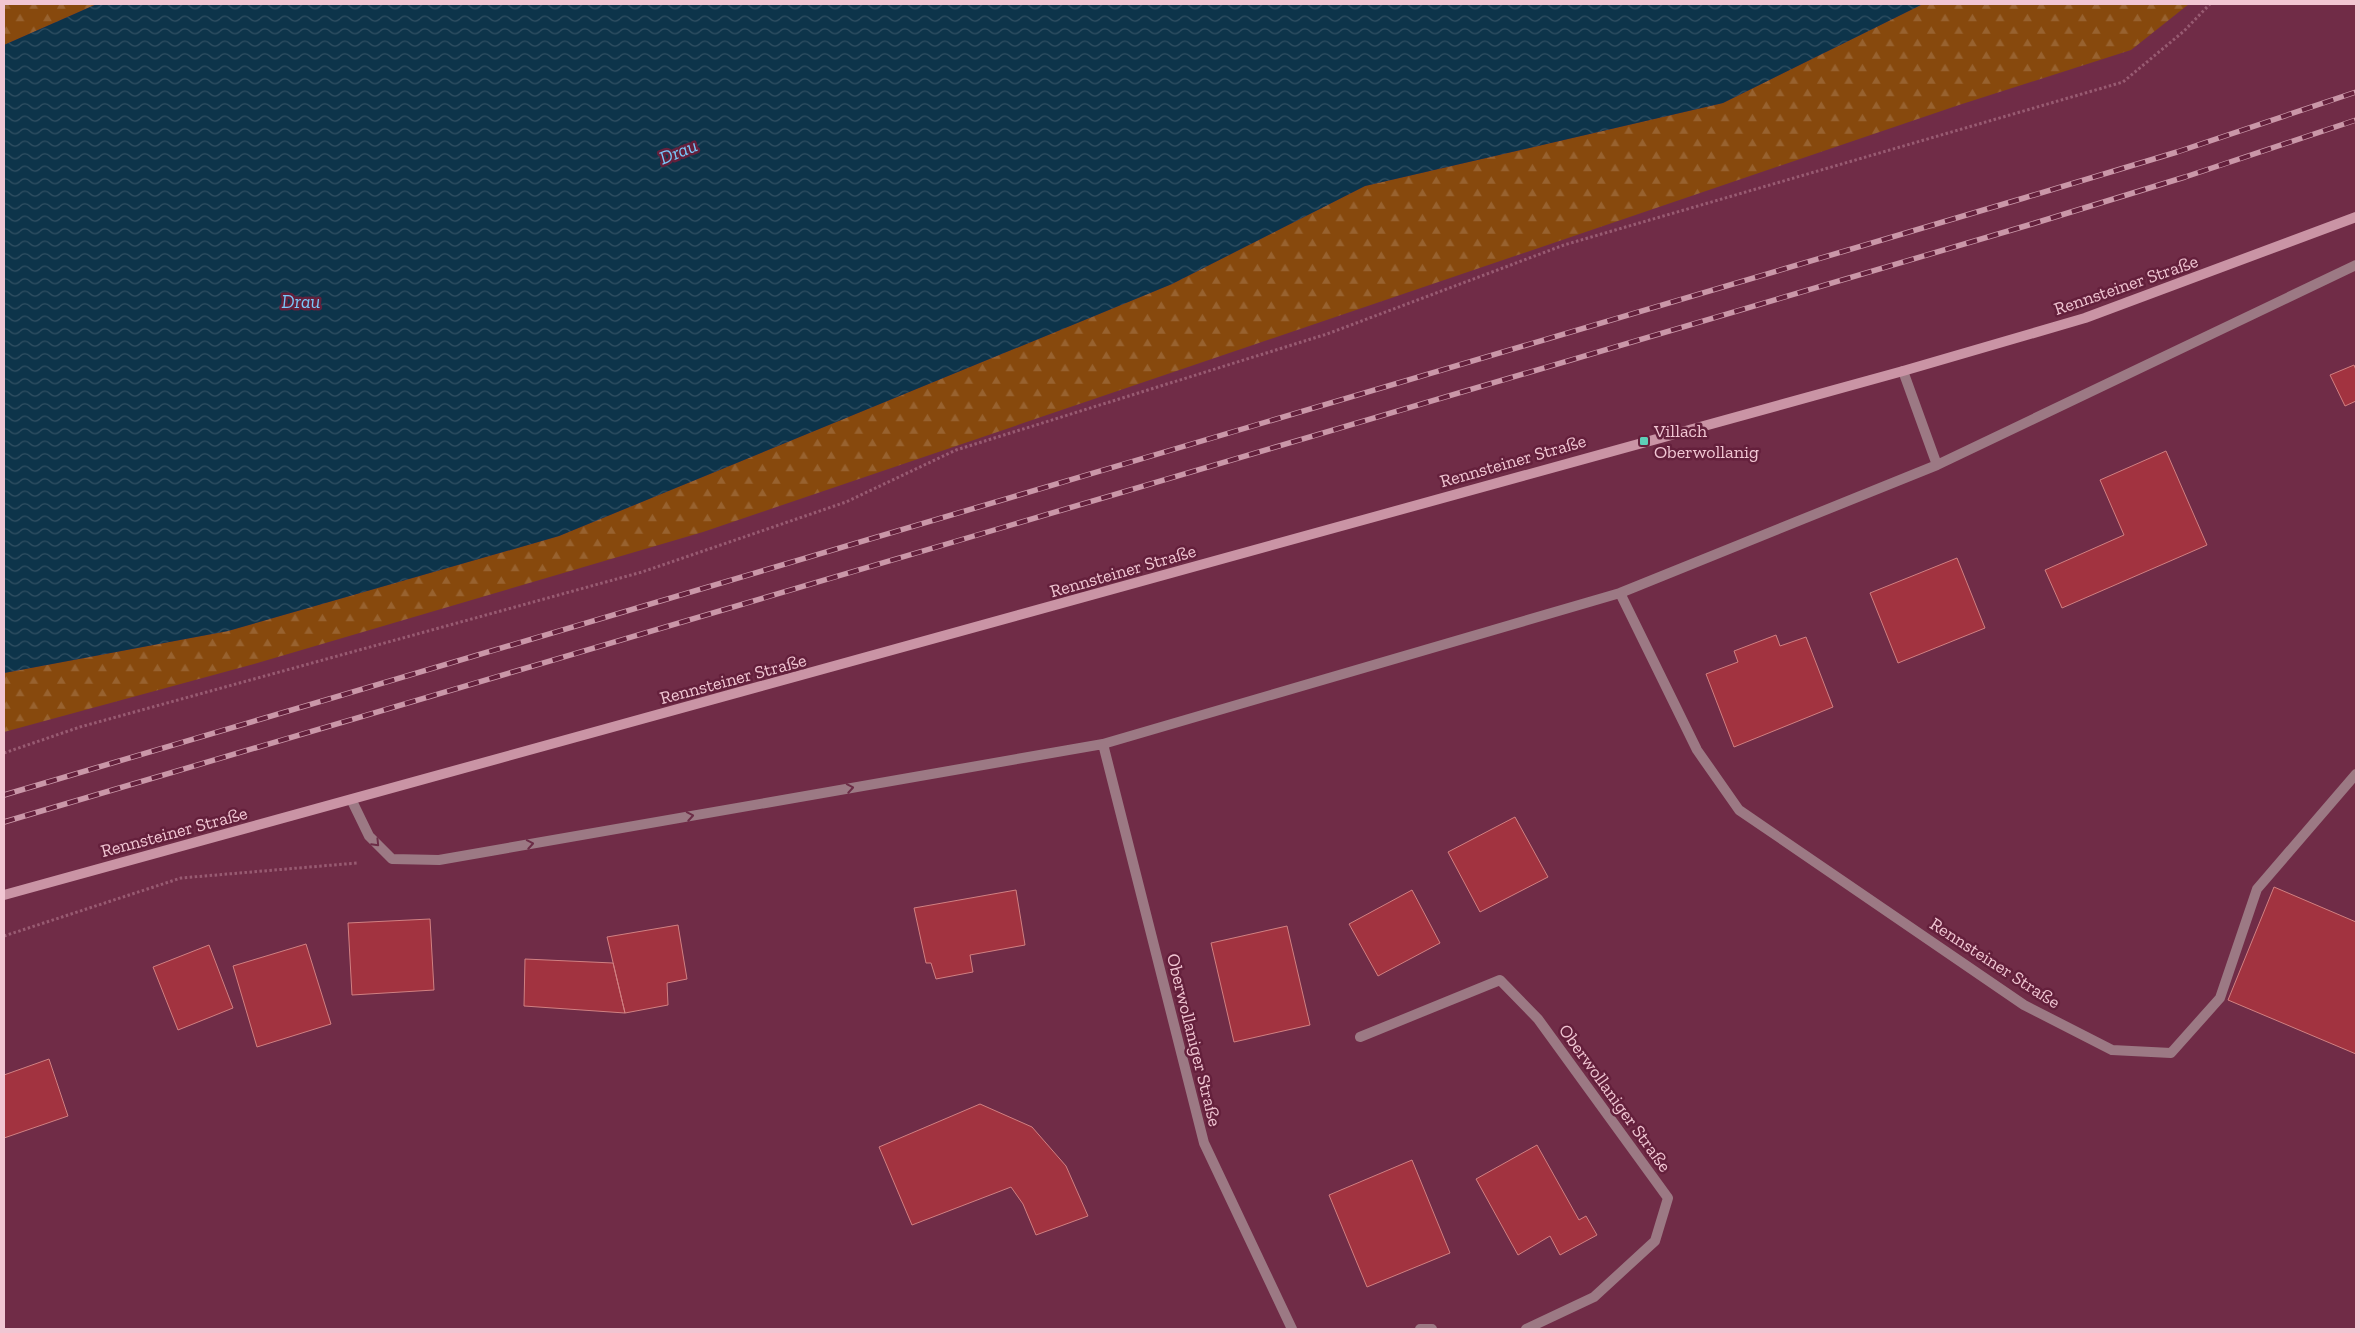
<svg xmlns="http://www.w3.org/2000/svg" width="2360" height="1333" viewBox="0 0 2360 1333" font-family="'Zilla Slab',serif">
	<style>
		.forest { fill: url(#forest-firs) }
		.water { fill: url(#water-waves) }
		.building { fill: #a23340; stroke: #d18082 }
		.lines { fill: none; stroke-linecap: round; stroke-linejoin: round }
		.path { stroke: #985b72; stroke-width: 3; stroke-dasharray: 2.5 2.5; stroke-linecap: butt }
		.street { stroke: #9c7984; stroke-width: 10 }
		.secondary { stroke: #ca94a5; stroke-width: 10 }
		.rail-casing { stroke: #ca97a8; stroke-width: 5.5 }
		.rail { stroke: #64203c; stroke-width: 4; stroke-dasharray: 11; stroke-linecap: butt }
		.oneway { stroke: #6c2d47 }
		.poi-dot { fill: #5eceb7; stroke: #64203c; stroke-width: 2 }
		.labels { text-anchor: middle; stroke-width: 5; stroke-linejoin: round; paint-order: stroke }
		.street-label { font-size: 18px; fill: #f1c6d3; stroke: #64203c }
		.poi-label { font-size: 18px; fill: #f1c6d3; stroke: #64203c; text-anchor: start }
		.water-label { font-size: 19px; font-style: italic; fill: #7ac9fb; stroke: #64203c }
	</style>
	<defs>
		<pattern id="forest-firs" width="22" height="20" patternUnits="userSpaceOnUse" patternTransform="scale(1.25)"><rect width="22" height="20" fill="#87490d"/><path d="M5 1l3.5 6h-7zM16 11l3.5 6h-7z" fill="#98622f"/></pattern>
		<pattern id="water-waves" width="16" height="10" patternUnits="userSpaceOnUse" patternTransform="scale(1.25)"><rect width="16" height="10" fill="#0d344a"/><path d="M0 5q4-4 8 0t8 0" fill="none" stroke="#315063"/></pattern>
	</defs>
	<rect width="100%" height="100%" fill="#702c47"/>
	<!-- forest -->
	<path class="forest" d="M4,4H97L4,45Z
		M1923,4H2189L2131,50L1959,105L703,532L254,664L4,732V673L228,631L559,536L1172,284L1365,186L1723,103Z"/>
	<!-- water -->
	<path class="water" d="M97,4H1923L1723,103L1365,186L1172,284L559,536L228,631L4,673V45Z"/>
	<!-- building -->
	<path class="building" d="M2354,365L2356,370V401L2345,406L2330,375Z
		M2166,451L2207,545L2062,608L2045,570L2124,535L2100,480Z
		M1957,558L1985,628L1898,663L1870,593Z
		M1776,635L1780,646L1806,637L1833,707L1734,747L1706,674L1738,662L1734,651Z
		M1515,817L1548,877L1480,912L1448,852Z
		M2274,887L2356,922V1054L2228,1000Z
		M1016,890L1025,945L970,955L973,972L936,979L931,963H926L914,908Z
		M1412,890L1440,943L1378,976L1349,924Z
		M430,919L434,990L352,995L348,923Z
		M678,925L687,979L667,983L668,1005L625,1013L607,937Z
		M1287,926L1310,1025L1234,1042L1211,943Z
		M306,944L331,1024L257,1047L233,966Z
		M209,945L233,1008L178,1030L153,967Z
		M525,959L613,963L625,1013L524,1006Z
		M49,1059L68,1116L4,1138V1075Z
		M980,1104L1032,1127L1066,1166L1088,1216L1036,1235L1023,1204L1011,1187L912,1225L879,1147Z
		M1537,1145L1579,1220L1586,1216L1597,1235L1560,1255L1550,1236L1518,1255L1476,1179Z
		M1412,1160L1450,1253L1367,1287L1329,1195Z"/>
	<g class="lines">
		<!-- path -->
		<path class="path" d="M4,753L80,727L642,572L846,502L956,450L1327,334L1564,245L2123,82L2184,31L2210,4
			M4,936L181,878L357,863"/>
		<!-- street -->
		<path class="street" d="M1937,465L2356,265
			M1620,593L1697,750L1739,810L2024,1005L2112,1050L2171,1053L2220,998L2257,889L2356,774
			M1103,744L1204,1143L1292,1329
			M352,801L369,836L392,859L439,860L1103,744L1620,593L1937,465L1903,371
			M1360,1037L1500,980L1538,1019L1668,1198L1655,1241L1594,1297L1526,1329
			M1420,1329H1432"/>
		<!-- secondary -->
		<path class="secondary" d="M4,895L1903,371L2085,318L2356,217"/>
		<!-- rail casing -->
		<g class="rail-casing">
			<path id="rail" d="M4,795L2024,198L2177,152L2356,92
				M4,822L2032,224L2185,177L2356,120"/>
		</g>
		<!-- rail -->
		<use href="#rail" class="rail"/>
	</g>
	<!-- one-way arrows -->
	<defs><path id="oneway-chevron" d="M-2-3.5L2.5 0L-2 3.5" fill="none" stroke-width="1.6" stroke-linecap="round" stroke-linejoin="round" transform="scale(1.25)"/></defs>
	<g class="oneway">
		<use href="#oneway-chevron" transform="translate(850 788) rotate(-10)"/>
		<use href="#oneway-chevron" transform="translate(690 816) rotate(-10)"/>
		<use href="#oneway-chevron" transform="translate(376 843) rotate(46)"/>
		<use href="#oneway-chevron" transform="translate(530 844) rotate(-10)"/>
	</g>
	<!-- markers -->
	<rect class="poi-dot" x="1639" y="436" width="10" height="10" rx="2.5"/>
	<g class="labels">
		<!-- street labels -->
		<g class="street-label">
			<text transform="translate(2126 285) rotate(-19)" y="6">Rennsteiner Straße</text>
			<text transform="translate(1513 461) rotate(-16)" y="6">Rennsteiner Straße</text>
			<text transform="translate(1123 571) rotate(-16)" y="6">Rennsteiner Straße</text>
			<text transform="translate(733 679) rotate(-15)" y="6">Rennsteiner Straße</text>
			<text transform="translate(174 832) rotate(-15)" y="6">Rennsteiner Straße</text>
			<text transform="translate(1995 963) rotate(33)" y="6">Rennsteiner Straße</text>
			<text transform="translate(1194 1040) rotate(76)" y="6">Oberwollaniger Straße</text>
			<text transform="translate(1615 1098) rotate(54)" y="6">Oberwollaniger Straße</text>
		</g>
		<!-- poi labels -->
		<g class="poi-label">
			<text x="1654" y="437">Villach<tspan x="1654" dy="21">Oberwollanig</tspan></text>
		</g>
		<!-- water labels -->
		<g class="water-label">
			<text transform="translate(678 151) rotate(-22)" y="7">Drau</text>
			<text x="301" y="308">Drau</text>
		</g>
	</g>
	<!-- border -->
	<rect width="2360" height="1333" fill="none" stroke="#f1c6d3" stroke-width="10"/>
</svg>
